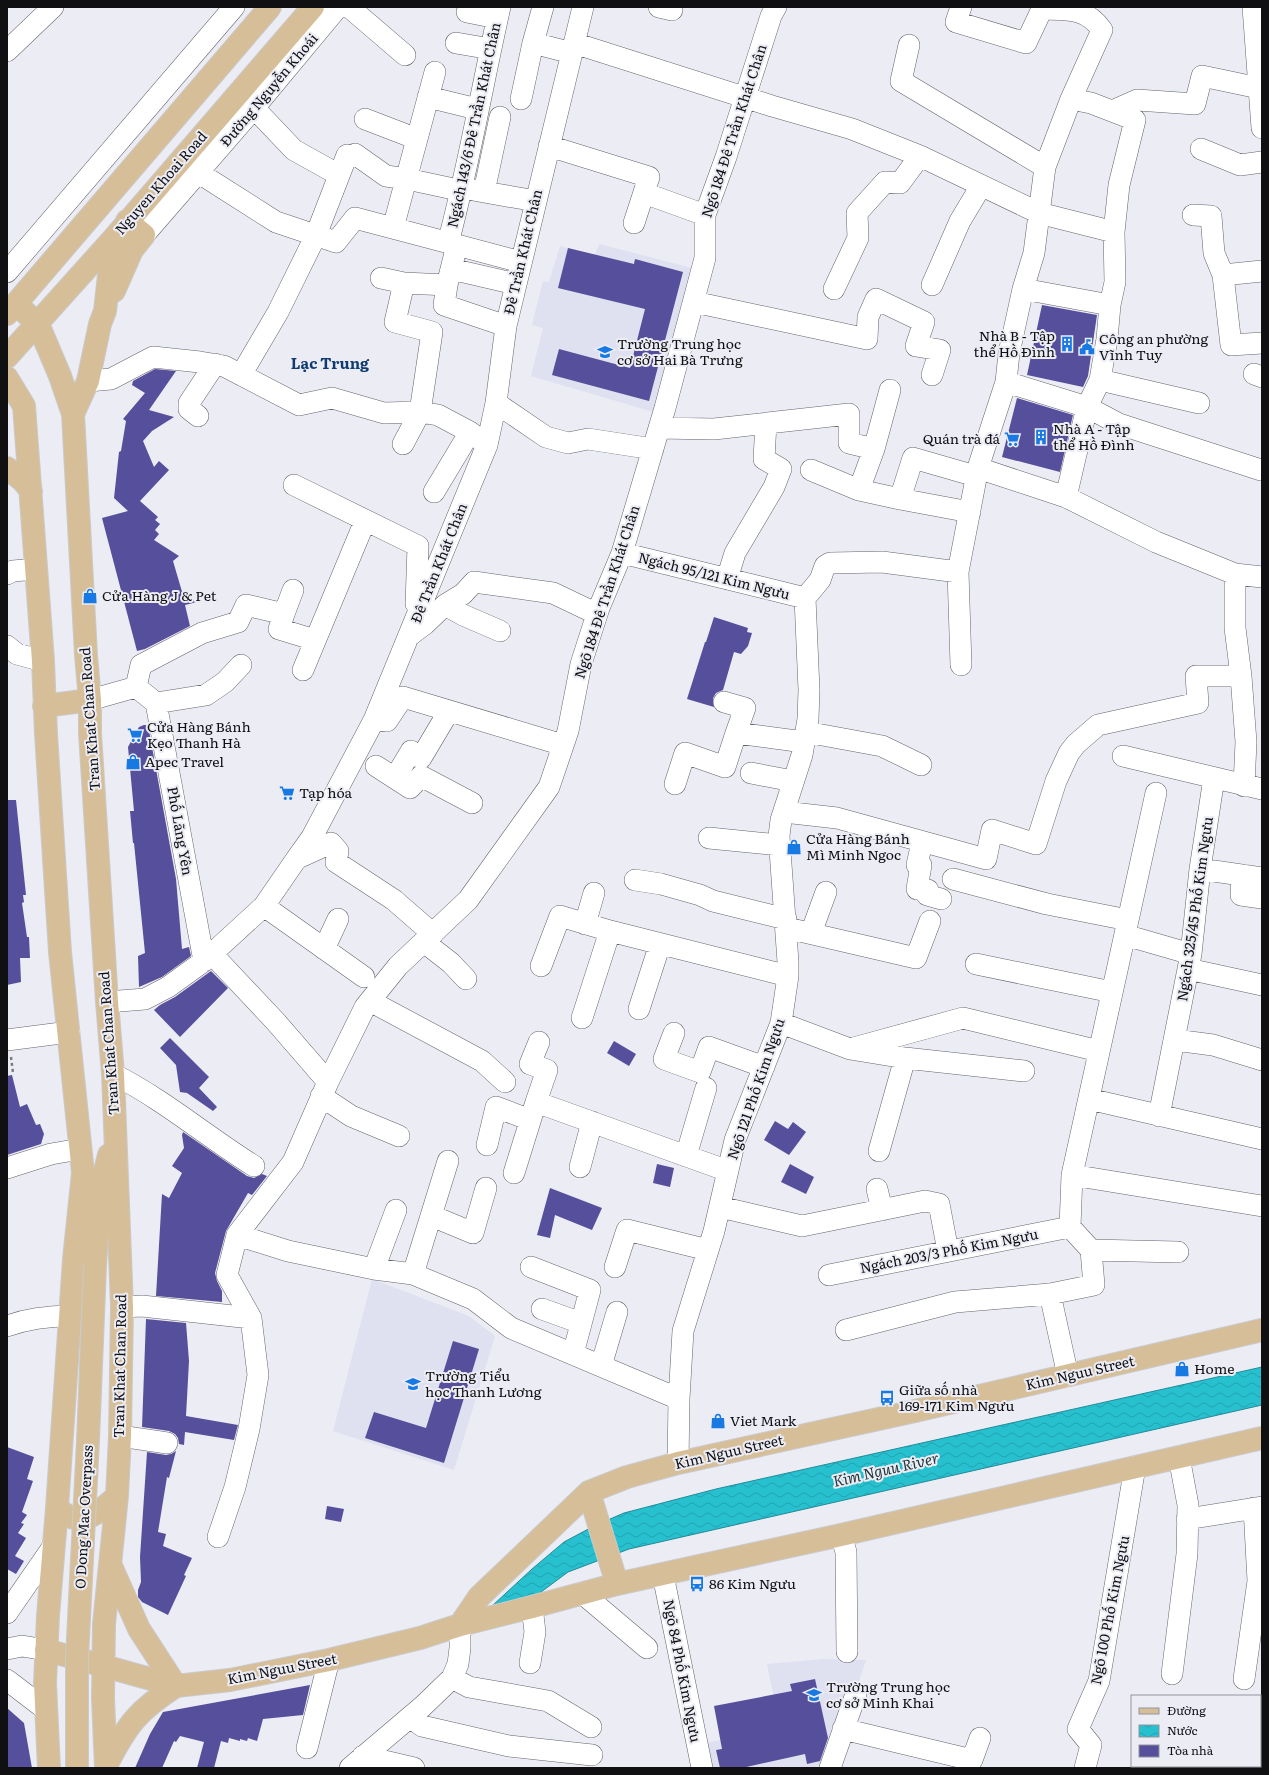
<svg xmlns="http://www.w3.org/2000/svg" width="1269" height="1775" viewBox="0 0 1269 1775" font-family="Literata,serif">
	<style>
		.built { fill: #dfe0f0 }
		.water { fill: url(#water-waves); stroke: #208b97 }
		.building { fill: #564f9b }
		.lines { fill: none; stroke-linecap: round; stroke-linejoin: round }
		.minor-casing { stroke: #64646c; stroke-width: 22 }
		.major-casing { stroke: #cacacb; stroke-width: 24 }
		.path { stroke: #7b7b81; stroke-width: 2.5; stroke-dasharray: 3 3; stroke-linecap: butt }
		.minor { stroke: #fff; stroke-width: 21 }
		.major { stroke: #d6bf98; stroke-width: 22 }
		.major-bridge-casing { stroke: #cacacb; stroke-width: 24; stroke-linecap: butt }
		.major-bridge { stroke: #d6bf98; stroke-width: 22 }
		.labels { text-anchor: middle; stroke-width: 4; stroke-linejoin: round; paint-order: stroke }
		.street-label { font-size: 14px; fill: #101013; stroke: #ececf5 }
		.poi-label { font-size: 14px; fill: #101013; stroke: #ececf5; text-anchor: start }
		.neighbourhood-label { font-size: 15px; font-weight: bold; fill: #103c6f; stroke: #ececf5 }
		.water-label { font-size: 15px; font-style: italic; fill: #20383b; stroke: #ececf5 }
	</style>
	<defs>
		<pattern id="water-waves" width="16" height="10" patternUnits="userSpaceOnUse"><rect width="16" height="10" fill="#27c0cf"/><path d="M0 5q4-4 8 0t8 0" fill="none" stroke="#22a4b1"/></pattern>
	</defs>
	<rect width="100%" height="100%" fill="#ececf5"/>
	<!-- built -->
	<path class="built" d="M599,244L696,269L657,413L531,376L543,328L532,325L543,281L549,282L560,246L595,255Z
		M372,1279L469,1316L495,1336L454,1470L333,1431Z
		M823,1659L866,1660L830,1768H712L707,1743L780,1727L767,1664Z
		M1260,1710H1262V1768H1225L1224,1766H1260Z"/>
	<!-- water -->
	<path class="water" d="M1262,1367V1405L629,1549L568,1572L537,1595L492,1606L532,1569L564,1542L594,1526L624,1513L716,1489Z"/>
	<!-- building -->
	<path class="building" d="M568,248L634,264L635,259L683,272L649,401L552,375L559,349L630,368L645,309L558,288Z
		M1042,305L1097,315L1088,376L1083,387L1027,375Z
		M155,369L176,371L149,410L174,417L152,431L143,441L154,467L159,461L169,470L140,501L158,517L155,520L160,524L155,530L159,534L154,540L179,556L173,561L183,595L197,602L185,605L190,626L145,649L137,651L102,518L128,511L114,498L119,452L121,451L126,421L123,419L145,393L132,385L133,381Z
		M1017,398L1073,415L1060,472L1002,457Z
		M714,617L748,628L747,632L752,633L748,646L741,654L734,652L723,690L716,693L713,698L714,707L687,699L705,642H706Z
		M144,725H148L176,879L182,949L189,947L191,956L162,977L139,987L138,956L145,953L134,843H133L130,811H134L128,747L139,727Z
		M7,800H16L26,895H23L24,902L22,903L27,937H29L30,958H20L21,982L7,985Z
		M211,971L228,988L180,1037L154,1010L160,1005L175,997Z
		M170,1038L209,1077L199,1088L217,1107L213,1111L187,1093L180,1092L176,1065L160,1048Z
		M614,1041L636,1054L629,1066L607,1053Z
		M12,1075L20,1107L27,1104L36,1125L40,1124L44,1134L41,1144L7,1155V1076Z
		M775,1121L788,1129L793,1122L806,1132L789,1155L764,1140Z
		M183,1132L247,1176L254,1178L262,1174L267,1176L252,1195L248,1193L226,1231L215,1273L217,1281L222,1291V1302L156,1296L162,1194L169,1198L182,1173L172,1166L184,1148L182,1135Z
		M657,1164L674,1168L670,1187L653,1183Z
		M790,1164L814,1177L806,1194L781,1182Z
		M550,1188L602,1208L592,1230L555,1215L550,1238L537,1235Z
		M146,1319L186,1323L189,1361L186,1416L238,1425L234,1440L185,1432L184,1445L179,1444L178,1438L175,1434L169,1431L142,1427Z
		M453,1341L479,1349L444,1463L365,1438L374,1412L426,1428Z
		M7,1447L34,1457L27,1479L33,1481L22,1512L27,1515L21,1523L24,1524L18,1533L26,1538L15,1556L24,1561L16,1574L7,1569Z
		M176,1451L169,1478L167,1477L158,1532L166,1534L163,1546L192,1558L184,1575L186,1576L168,1615L142,1602L138,1597V1590L141,1582L140,1557L147,1452L166,1455L171,1454Z
		M327,1506L344,1509L341,1522L325,1519Z
		M815,1679L828,1738L820,1761L807,1764L805,1754L742,1768H720L716,1750L722,1749L714,1706L792,1691L790,1684Z
		M310,1685L303,1715L263,1719L257,1741L248,1738L247,1741L240,1739V1741L229,1738L228,1743L221,1741L214,1768H197L204,1742L180,1736L176,1742L174,1741L162,1768H135L150,1734L163,1712Z
		M7,1708L24,1723L32,1768H7Z"/>
	<g class="lines">
		<!-- minor casing -->
		<g class="minor-casing">
			<path id="minor" d="M349,7L405,55
				M659,7L672,10
				M1253,7L1262,128
				M467,12L497,18
				M456,43L491,49
				M533,43L572,53
				M574,43L772,106L852,129L920,156L1039,213L1114,232
				M909,45L901,81L1045,167
				M7,51L53,7
				M428,97L477,109
				M521,99L533,43L543,7
				M254,108L294,150L339,175
				M1112,111L1137,100L1195,104L1202,76L1259,88
				M365,119L417,139
				M549,146L649,177L634,223
				M1201,149L1240,165L1262,162
				M355,154L386,176L407,179L449,188
				M199,173L276,222L336,242L355,218L521,262
				M463,188L484,192L500,117
				M484,192L536,201
				M644,193L705,215
				M1193,215L1211,216L1214,253L1223,275L1231,345L1262,343
				M393,228L435,72
				M144,235L254,108L338,7
				M448,243C469,165 482,86 500,7
				M451,269L516,284
				M7,272L234,7
				M1223,275L1262,271
				M381,278L404,283
				M447,285L444,305L506,326
				M932,285L960,221L981,186
				M834,289L858,238L857,213L885,182L900,183L920,156
				M1023,289L1110,305
				M694,302L867,339L868,317L876,299L924,322L916,346L940,350L932,375
				M1254,374L1262,377
				M241,375L278,312L316,235L347,155
				M1100,380L1199,403
				M88,381L111,379L153,357L200,362L224,366L299,405L332,398L384,413L420,412L438,415L470,432L487,445
				M1006,382L1087,407L1119,424L1261,470
				M496,403L546,437L568,443L588,439L653,449
				M198,416L189,409V403L215,364
				M659,428L714,429L849,414V443L874,449
				M403,444L420,412L432,332L395,322L404,283L447,285L457,245
				M978,468L1066,497L1156,542L1235,574L1262,577
				M811,470L859,490L900,499L970,512
				M294,485L418,546L416,604
				M859,490L874,449L890,390
				M434,492L470,432
				M1066,497L1087,407L1100,380L1107,339L1110,305L1115,282L1114,232L1119,185L1135,120L1091,103L1071,99
				M900,499L913,458L965,473
				M622,553L805,598
				M7,574L13,571L36,569
				M1235,574V628L1241,676L1246,742L1244,786
				M727,579L735,553L774,487L781,469L764,459L766,423
				M445,605L463,615L500,631
				M284,614L279,629L315,640
				M409,636L425,624L445,605L463,594L474,582L553,593L597,614
				M7,646L17,654L43,661
				M961,665L958,572L978,468L1006,382L1009,353L1023,289L1034,253L1045,167L1071,99L1102,30C1086,7 1067,10 1042,9L1026,43L956,22L961,7
				M303,670L365,521
				M136,687L141,665L202,633L238,622L246,605L284,614L293,590
				M90,700L136,687L156,703L204,961
				M724,702L745,708L736,733L804,742
				M156,703L206,695L225,682L241,665
				M374,720L387,721L403,697L563,745
				M806,732L882,746L921,765
				M1123,756L1262,789
				M376,766L410,788L421,776L472,803
				M751,773L793,781
				M395,778L411,751L421,758L449,711
				M675,784L685,753L725,767L736,733
				M784,812L837,818L986,859L992,830L1036,844L1056,781L1069,753L1076,744L1098,725L1198,703L1196,676H1241
				M709,838L779,845
				M922,842L917,865H921L917,889L928,890L927,895L941,899
				M298,858L331,843L338,851L336,862L394,900L433,934
				M1200,869L1262,878
				M1242,875L1241,895L1262,898
				M953,879L1047,904L1128,920
				M635,880L661,884L700,895L713,901L786,919
				M264,906L364,977
				M585,924L594,893
				M787,928L916,958L930,921
				M811,933L826,892
				M1125,935L1191,954
				M424,942L451,963L466,979
				M324,949L338,919
				M212,954L276,1022L328,1082
				M976,964L1112,992
				M541,966L560,916L610,931L788,976
				M1188,969L1262,985
				M370,1001L482,1061L505,1082
				M107,1002L145,999L168,987L204,961L264,906L297,858L312,837L374,720L487,445L496,403L506,326L583,7
				M639,1009L660,944
				M582,1018L610,931
				M781,1023L850,1049L905,1058L1024,1071
				M674,1033L664,1059L700,1072L709,1047L764,1067
				M7,1040L69,1032
				M1175,1040L1213,1045L1262,1060
				M850,1049L963,1018L1099,1051
				M113,1074C163,1099 206,1136 254,1166
				M321,1096L351,1116L399,1136
				M1089,1099L1262,1139
				M536,1102L547,1070L530,1064L539,1042
				M1159,1116L1191,954L1200,869L1214,778
				M487,1145L496,1107L530,1120
				M879,1151L905,1058
				M686,1156L706,1088
				M580,1167L592,1122
				M7,1168L51,1154L80,1149
				M514,1173L536,1102L728,1171
				M1072,1175L1262,1206
				M877,1189L882,1210
				M720,1207L802,1226L925,1201L939,1204L948,1251
				M432,1216L473,1233L486,1188
				M237,1235L288,1251L374,1269L413,1274L473,1299L511,1328L679,1399
				M1091,1250L1178,1252
				M531,1267L590,1290L573,1354
				M615,1267L627,1230L708,1250
				M374,1269L396,1210
				M413,1274L448,1161
				M829,1275L1070,1227
				M1050,1294L1068,1376
				M122,1307L142,1306L251,1318
				M542,1309L581,1323
				M7,1326C29,1318 48,1316 71,1316
				M846,1330L955,1302L1050,1294L1094,1285L1091,1250L1070,1227L1072,1175L1156,793
				M601,1366L617,1312
				M120,1436L167,1443
				M678,1463L679,1399L683,1331L714,1231L735,1140L781,1023L788,976V962L779,836L781,820L802,755L808,719L809,690L805,598L820,580L825,566L830,563L882,562L958,572
				M1187,1519L1262,1507
				M841,1535L846,1552L847,1652
				M218,1537L235,1487L249,1429L258,1375L251,1318L227,1275L237,1235L293,1162L328,1082L365,1007L398,966L468,900L549,787L568,731L581,664L599,608L622,553L665,408L705,258V215L726,157L771,16L776,7
				M663,1575L702,1768
				M582,1593L647,1648
				M7,1613L54,1545
				M7,1649L22,1646L46,1650
				M530,1663L535,1632L532,1607
				M1172,1674L1187,1554L1188,1505L1179,1457
				M452,1678L469,1687L548,1701L591,1727
				M1244,1679L1258,1581L1254,1508
				M7,1680L45,1709
				M410,1717L422,1726L509,1746L592,1755
				M843,1729L972,1760L980,1738
				M307,1748L329,1660
				M363,1756L414,1768
				M350,1768L423,1706L452,1678L458,1664L460,1648V1625
				M830,1768L856,1694
				M1085,1768L1091,1745L1078,1729L1099,1681L1135,1467"/>
		</g>
		<!-- major casing -->
		<g class="major-casing">
			<path id="major" d="M114,291L132,250L144,235L127,221
				M16,304L38,324L60,376L73,414L86,655L90,700V733L107,1002L113,1074L122,1307L120,1436L117,1496L104,1624L103,1698L106,1768
				M7,314L270,7
				M7,357L113,239L313,7
				M7,378L24,406L43,661L46,734L60,952L83,1173L74,1259L57,1508L48,1616L45,1683L49,1768
				M73,414L88,381L100,324L105,311L113,239
				M7,468L23,481L31,491
				M44,706L90,700
				M95,1266L100,1191L109,1155
				M589,1492L617,1584
				M57,1508C81,1530 97,1514 117,1496
				M460,1625L479,1597L589,1492L627,1477L678,1463L915,1411L1262,1330
				M46,1650L176,1686L230,1680L329,1660L420,1638L460,1625L532,1607L617,1584L841,1535L1262,1438
				M107,1764C127,1725 138,1710 176,1686L139,1629L111,1566"/>
		</g>
		<!-- path -->
		<path class="path" d="M11,1057L13,1073"/>
		<!-- minor -->
		<use href="#minor" class="minor"/>
		<!-- major -->
		<use href="#major" class="major"/>
		<!-- major-bridge casing -->
		<g class="major-bridge-casing">
			<path id="major-bridge" d="M77,1768V1658L88,1441L95,1266"/>
		</g>
		<!-- major-bridge -->
		<use href="#major-bridge" class="major-bridge"/>
	</g>
	<!-- icons -->
	<defs>
		<g id="building-bare" transform="scale(1.2)"><path d="M-4-6H4V6H1V3H-1V6H-4ZM-2.5-4.3h1.7v1.8h-1.7ZM.8-4.3h1.7v1.8H.8ZM-2.5-1h1.7V.8h-1.7ZM.8-1h1.7V.8H.8Z" fill="#1779e1" stroke="#ececf5" stroke-width="2.5" paint-order="stroke"/></g>
		<g id="civic-bare" transform="scale(1.2)"><path d="M-.6-6.5H3V-4.5H.6V-3L4-1V1h2V6H-6V1h2V-1L-.6-3ZM-1.2 2.5V6h2.4V2.5Z" fill="#1779e1" stroke="#ececf5" stroke-width="2.5" paint-order="stroke"/></g>
		<g id="school-bare" transform="scale(1.2)"><path d="M0-5L7-2L0 1L-7-2ZM-4 1L0 2.5L4 1V4Q0 6-4 4Z" fill="#1779e1" stroke="#ececf5" stroke-width="2.5" paint-order="stroke"/></g>
		<g id="supermarket-bare" transform="scale(1.2)"><path d="M-6-5.5h2.5l.6 2H6L4.5 2H-2.5L-4.4-4H-6ZM-1.5 3.2a1.3 1.3 0 1 0 .1 0ZM3 3.2a1.3 1.3 0 1 0 .1 0Z" fill="#1779e1" stroke="#ececf5" stroke-width="2.5" paint-order="stroke"/></g>
		<g id="shop-bare" transform="scale(1.2)"><path d="M-5-2.5h2.3a2.7 3.5 0 0 1 5.4 0H5L5.5 6h-11ZM-1.5-2.5h3a1.5 2.3 0 0 0-3 0Z" fill="#1779e1" stroke="#ececf5" stroke-width="2.5" paint-order="stroke"/></g>
		<g id="bus-bare" transform="scale(1.2)"><path d="M-5-6H5V4H4V6H2V4H-2V6H-4V4H-5ZM-3.5-4V0h7V-4ZM-3.5 1.2v1.5H-2V1.2ZM2 1.2v1.5H3.5V1.2Z" fill="#1779e1" stroke="#ececf5" stroke-width="2.5" paint-order="stroke"/></g>
	</defs>
	<g fill-rule="evenodd">
		<use href="#building-bare" x="1067" y="344"/>
		<use href="#civic-bare" x="1087" y="347"/>
		<use href="#school-bare" x="605" y="352"/>
		<use href="#building-bare" x="1041" y="437"/>
		<use href="#supermarket-bare" x="1012" y="439"/>
		<use href="#shop-bare" x="90" y="596"/>
		<use href="#supermarket-bare" x="135" y="735"/>
		<use href="#shop-bare" x="133" y="762"/>
		<use href="#supermarket-bare" x="287" y="793"/>
		<use href="#shop-bare" x="794" y="847"/>
		<use href="#shop-bare" x="1182" y="1369"/>
		<use href="#school-bare" x="413" y="1384"/>
		<use href="#bus-bare" x="887" y="1398"/>
		<use href="#shop-bare" x="718" y="1421"/>
		<use href="#bus-bare" x="697" y="1584"/>
		<use href="#school-bare" x="814" y="1695"/>
	</g>
	<g class="labels">
		<!-- street labels -->
		<g class="street-label">
			<text transform="translate(269 90) rotate(-50)" y="5">Đường Nguyễn Khoái</text>
			<text transform="translate(474 125) rotate(-78)" y="5">Ngách 143/6 Đê Trần Khát Chân</text>
			<text transform="translate(734 131) rotate(-72)" y="5">Ngõ 184 Đê Trần Khát Chân</text>
			<text transform="translate(161 183) rotate(-49)" y="5">Nguyen Khoai Road</text>
			<text transform="translate(523 252) rotate(-77)" y="5">Đê Trần Khát Chân</text>
			<text transform="translate(439 563) rotate(-68)" y="5">Đê Trần Khát Chân</text>
			<text transform="translate(714 576) rotate(14)" y="5">Ngách 95/121 Kim Ngưu</text>
			<text transform="translate(607 592) rotate(-72)" y="5">Ngõ 184 Đê Trần Khát Chân</text>
			<text transform="translate(90 719) rotate(-94)" y="5">Tran Khat Chan Road</text>
			<text transform="translate(180 831) rotate(80)" y="5">Phố Lãng Yên</text>
			<text transform="translate(1195 909) rotate(-82)" y="5">Ngách 325/45 Phố Kim Ngưu</text>
			<text transform="translate(109 1043) rotate(-94)" y="5">Tran Khat Chan Road</text>
			<text transform="translate(756 1089) rotate(-71)" y="5">Ngõ 121 Phố Kim Ngưu</text>
			<text transform="translate(949 1251) rotate(-11)" y="5">Ngách 203/3 Phố Kim Ngưu</text>
			<text transform="translate(120 1366) rotate(-89)" y="5">Tran Khat Chan Road</text>
			<text transform="translate(1080 1373) rotate(-13)" y="5">Kim Nguu Street</text>
			<text transform="translate(729 1452) rotate(-13)" y="5">Kim Nguu Street</text>
			<text transform="translate(84 1517) rotate(-87)" y="5">O Dong Mac Overpass</text>
			<text transform="translate(1110 1610) rotate(-79)" y="5">Ngõ 100 Phố Kim Ngưu</text>
			<text transform="translate(282 1669) rotate(-11)" y="5">Kim Nguu Street</text>
			<text transform="translate(682 1671) rotate(79)" y="5">Ngõ 84 Phố Kim Ngưu</text>
		</g>
		<!-- poi labels -->
		<g class="poi-label">
			<text x="1055" y="341" text-anchor="end">Nhà B - Tập<tspan x="1055" dy="16">thể Hồ Đình</tspan></text>
			<text x="1099" y="344">Công an phường<tspan x="1099" dy="16">Vĩnh Tuy</tspan></text>
			<text x="617" y="349">Trường Trung học<tspan x="617" dy="16">cơ sở Hai Bà Trưng</tspan></text>
			<text x="1053" y="434">Nhà A - Tập<tspan x="1053" dy="16">thể Hồ Đình</tspan></text>
			<text x="1000" y="444" text-anchor="end">Quán trà đá</text>
			<text x="102" y="601">Cửa Hàng J &amp; Pet</text>
			<text x="147" y="732">Cửa Hàng Bánh<tspan x="147" dy="16">Kẹo Thanh Hà</tspan></text>
			<text x="145" y="767">Apec Travel</text>
			<text x="299" y="798">Tạp hóa</text>
			<text x="806" y="844">Cửa Hàng Bánh<tspan x="806" dy="16">Mì Minh Ngoc</tspan></text>
			<text x="1194" y="1374">Home</text>
			<text x="425" y="1381">Trường Tiểu<tspan x="425" dy="16">học Thanh Lương</tspan></text>
			<text x="899" y="1395">Giữa số nhà<tspan x="899" dy="16">169-171 Kim Ngưu</tspan></text>
			<text x="730" y="1426">Viet Mark</text>
			<text x="709" y="1589">86 Kim Ngưu</text>
			<text x="826" y="1692">Trường Trung học<tspan x="826" dy="16">cơ sở Minh Khai</tspan></text>
		</g>
		<!-- neighbourhood labels -->
		<g class="neighbourhood-label">
			<text x="330" y="369">Lạc Trung</text>
		</g>
		<!-- water labels -->
		<g class="water-label">
			<text transform="translate(886 1470) rotate(-13)" y="5">Kim Nguu River</text>
		</g>
	</g>
	<!-- border -->
	<rect width="1269" height="1775" fill="none" stroke="#101013" stroke-width="16"/>
	<!-- legend -->
	<rect x="1131" y="1695" width="130" height="72" fill="#ececf5" stroke="#94949b"/>
	<rect x="1139" y="1708" width="20" height="6" fill="#d6bf98" stroke="#94949b"/>
	<text x="1167" y="1715" font-size="12" fill="#101013">Đường</text>
	<rect x="1139" y="1725" width="20" height="12" fill="url(#water-waves)" stroke="#94949b"/>
	<text x="1167" y="1735" font-size="12" fill="#101013">Nước</text>
	<rect x="1139" y="1745" width="20" height="12" fill="#564f9b" stroke="#94949b"/>
	<text x="1167" y="1755" font-size="12" fill="#101013">Tòa nhà</text>
</svg>
